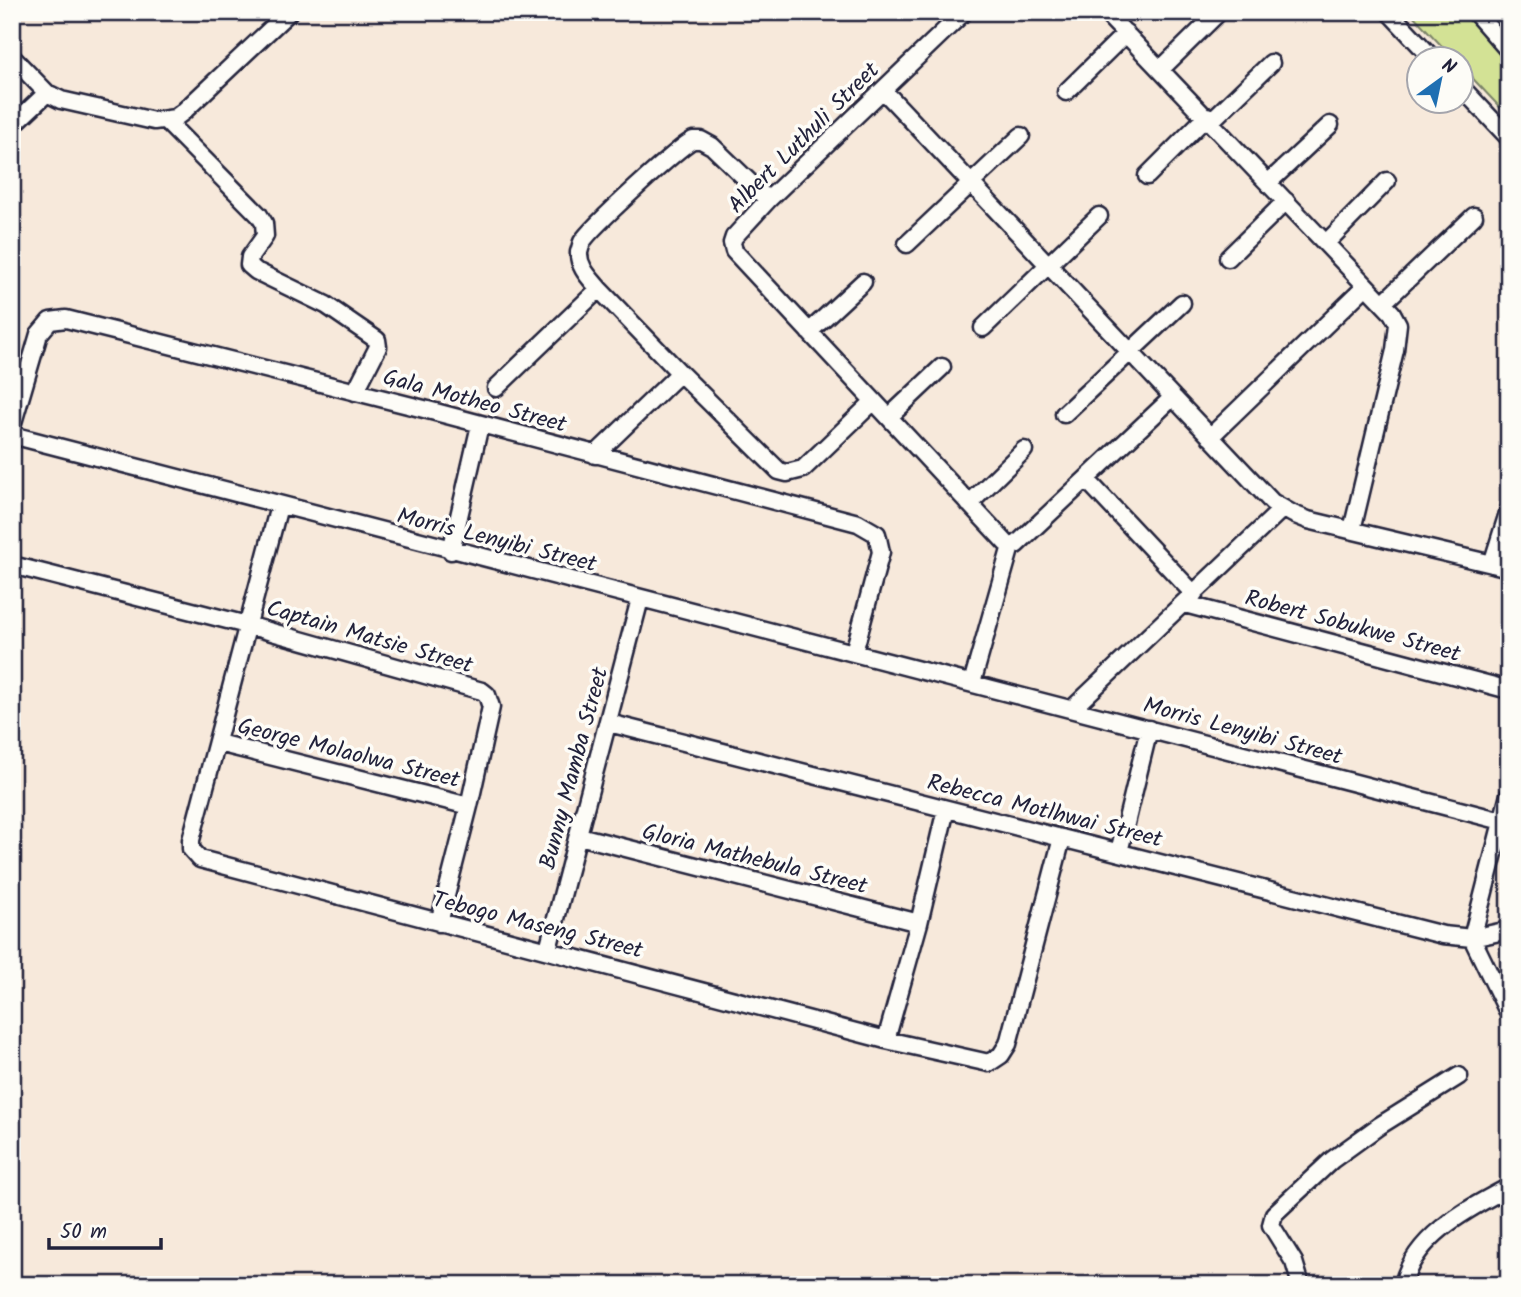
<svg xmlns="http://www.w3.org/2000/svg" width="1521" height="1297" viewBox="0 0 1521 1297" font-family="Kalam,sans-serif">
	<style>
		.green { fill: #d3e295; stroke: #7a8268; stroke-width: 2 }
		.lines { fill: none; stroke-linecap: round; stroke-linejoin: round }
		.minor-casing { stroke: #22223b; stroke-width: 21 }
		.minor { stroke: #fdfcf7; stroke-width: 16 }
		.labels { text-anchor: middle; stroke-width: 7; stroke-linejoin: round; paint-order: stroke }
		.street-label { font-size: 23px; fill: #22223b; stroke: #fdfcf7 }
	</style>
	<rect width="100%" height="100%" fill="#f7e9db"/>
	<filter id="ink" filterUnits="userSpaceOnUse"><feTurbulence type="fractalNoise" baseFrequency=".0143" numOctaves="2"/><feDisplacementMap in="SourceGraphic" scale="14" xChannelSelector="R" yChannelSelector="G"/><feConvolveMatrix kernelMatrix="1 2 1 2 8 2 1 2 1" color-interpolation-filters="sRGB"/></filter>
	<g filter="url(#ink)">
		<!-- green -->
		<path class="green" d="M1410,12H1509V117L1462,67V60L1454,59Z"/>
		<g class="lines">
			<!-- minor casing -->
			<g class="minor-casing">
				<path id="minor" d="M964,12L768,200L734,237L732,243L734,251L1006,543L1011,546L1016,545L1173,397
					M1105,12L1392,313L1398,324L1395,350L1352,530
					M1389,12L1434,60
					M1475,12L1509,51
					M12,57L47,93L61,100L154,121L175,118L183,112L289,12
					M1161,69L1219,12
					M1462,88L1509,138
					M883,90L1272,502L1293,514L1308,520L1509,568
					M1066,92L1126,33
					M166,121L259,215L264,223L265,236L250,257L249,265L256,271L326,305L377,340L378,347L355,392
					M1211,121L1271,63
					M12,126L47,93
					M1147,176L1207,116
					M1269,182L1330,125
					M768,200L712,146L701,140H693C680,146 590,228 582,242C581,244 580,250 579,252C578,267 590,278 599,289L680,373L779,471L787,473L803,469L874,401
					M1326,243L1387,181
					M907,244L1021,136
					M1228,258L1286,201
					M1383,303L1474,216
					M983,328L1099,216
					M809,332L863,282
					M496,388L599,289
					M1064,414L1182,303
					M889,417L942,367
					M12,426L39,334L50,321L66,319L424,409L858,523L877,534L881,552L854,652
					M12,435C508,568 1006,691 1502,821L1509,825
					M1210,437L1366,286
					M595,455L680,373
					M1086,479L1194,594
					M969,504L1024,450
					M279,506L191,840V849L200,859L886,1040L989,1063L1001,1055L1008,1044L1062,838
					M451,551L480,425
					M1492,564L1509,510
					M12,565L247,625L482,691L487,695L491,707L469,806L439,923
					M1185,604L1509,690
					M972,683L1011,546
					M1072,709L1282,509
					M609,723L1443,935L1472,938L1509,930
					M218,743L469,806
					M1509,795L1472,938L1509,1014
					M579,836L919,923
					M1119,852L1149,729
					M548,949L640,599
					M886,1040L919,923L946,809
					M1301,1285L1294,1262L1271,1225L1274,1214L1332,1160L1379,1126L1459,1076
					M1403,1285C1414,1236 1468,1209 1509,1187"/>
			</g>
			<!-- minor -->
			<use href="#minor" class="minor"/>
		</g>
	</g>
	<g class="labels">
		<!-- street labels -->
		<g class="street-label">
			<text transform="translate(803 137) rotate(-45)" y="8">Albert Luthuli Street</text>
			<text transform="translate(475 400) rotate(15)" y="8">Gala Motheo Street</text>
			<text transform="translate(497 539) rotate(14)" y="8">Morris Lenyibi Street</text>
			<text transform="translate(1353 625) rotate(15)" y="8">Robert Sobukwe Street</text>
			<text transform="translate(370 636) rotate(16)" y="8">Captain Matsie Street</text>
			<text transform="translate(1243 730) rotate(15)" y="8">Morris Lenyibi Street</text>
			<text transform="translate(349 752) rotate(14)" y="8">George Molaolwa Street</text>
			<text transform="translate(573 768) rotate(-75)" y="8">Bunny Mamba Street</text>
			<text transform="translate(1045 810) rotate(14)" y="8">Rebecca Motlhwai Street</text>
			<text transform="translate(755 858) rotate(14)" y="8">Gloria Mathebula Street</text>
			<text transform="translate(538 924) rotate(14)" y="8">Tebogo Maseng Street</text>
		</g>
	</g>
	<!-- margin -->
	<rect width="1521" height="1297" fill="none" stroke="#fdfcf7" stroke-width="42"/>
	<rect x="21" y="21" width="1479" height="1255" fill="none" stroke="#22223b" stroke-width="2.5" filter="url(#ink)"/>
	<!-- north arrow -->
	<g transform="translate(1440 80) rotate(33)"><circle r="33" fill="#fdfcf7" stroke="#a5a5ac" stroke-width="2"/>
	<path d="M0-5L12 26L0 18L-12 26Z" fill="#1f6fb2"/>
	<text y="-10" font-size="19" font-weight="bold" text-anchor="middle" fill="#22223b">N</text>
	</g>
	<!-- scale -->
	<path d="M49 1238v10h112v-10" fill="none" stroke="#22223b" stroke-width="3.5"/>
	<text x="60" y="1238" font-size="21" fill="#22223b" stroke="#fdfcf7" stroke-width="5" paint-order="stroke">50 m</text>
</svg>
